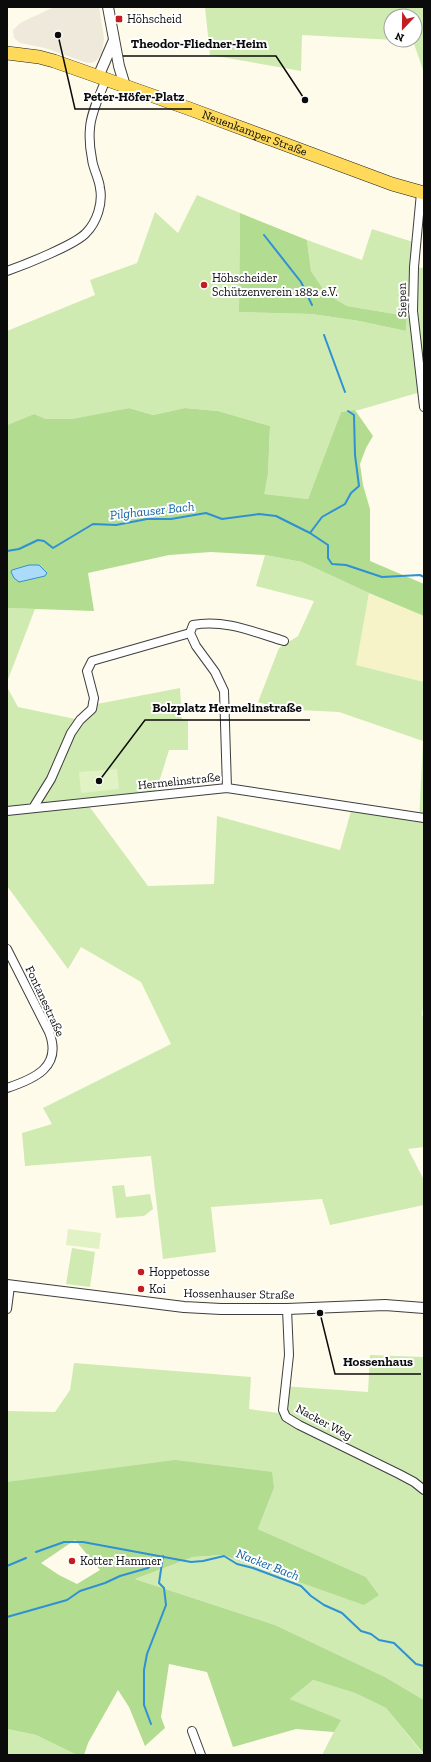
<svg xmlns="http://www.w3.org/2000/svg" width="431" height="1762" viewBox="0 0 431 1762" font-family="'Zilla Slab',serif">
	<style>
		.farmland { fill: #f6f3c9 }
		.green { fill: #cfebb2; fill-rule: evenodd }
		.forest { fill: #b2dc90; fill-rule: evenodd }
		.pitch { fill: #e1f2c4 }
		.plaza { fill: #eee9da }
		.water { fill: #acdbf9; stroke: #2f90d4 }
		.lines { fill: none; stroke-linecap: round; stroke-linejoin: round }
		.stream { stroke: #2f90d4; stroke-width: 2 }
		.minor-casing { stroke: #3e3e3e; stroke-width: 10 }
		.tertiary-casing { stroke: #3e3e3e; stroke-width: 12 }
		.primary-casing { stroke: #1c1c1c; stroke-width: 14 }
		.minor { stroke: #fff; stroke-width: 8 }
		.tertiary { stroke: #fff; stroke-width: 10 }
		.primary { stroke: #ffd95a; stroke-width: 13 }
		.poi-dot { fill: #c21d23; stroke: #fff; stroke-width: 1.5 }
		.labels { text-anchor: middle; stroke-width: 4; stroke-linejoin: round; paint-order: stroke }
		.poi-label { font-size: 12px; fill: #0b0b0b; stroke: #fff; text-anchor: start }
		.street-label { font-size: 12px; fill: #0b0b0b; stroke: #fff }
		.water-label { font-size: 13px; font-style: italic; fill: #0f61a2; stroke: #fff }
		.leader { fill: none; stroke: #0b0b0b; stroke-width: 1.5 }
		.callout-dot { fill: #0b0b0b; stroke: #fff; stroke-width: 1.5 }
		.callout-label { font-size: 13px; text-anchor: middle; font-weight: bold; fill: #0b0b0b; stroke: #fff; stroke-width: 4; stroke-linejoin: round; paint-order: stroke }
	</style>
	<rect width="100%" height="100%" fill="#fffbea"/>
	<!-- farmland -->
	<path class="farmland" d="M369,593L424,616V682L355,665Z"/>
	<!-- green -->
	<path class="green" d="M205,7H424V73L413,41L302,35L301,71L210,55ZM391,16H415V40H391Z
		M197,195L240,213L239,312L312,314L359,321L406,331L407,316L347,306L325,294L311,271L307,240L362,260L372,229L413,242L411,267L424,268V391L359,410L341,412L308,499L263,494L268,474L270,426L218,411L185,408L153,415L129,408L73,419H46L34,414L7,425V331L95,295L90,280L137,263L155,212L178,233Z
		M265,555L302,562L369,593L356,665L424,682V1001L422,1015L424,1017V1147L408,1149L424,1180V1205L330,1225L322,1199L211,1207L216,1252L163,1259L151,1156L25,1166L22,1133L52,1124L43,1108L171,1044L141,982L81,947L68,969L7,886V815L89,806L148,886L214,884L217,816L340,850L351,811L419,821L423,741L339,712L279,709L258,702L279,648L298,636L314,601L256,586Z
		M7,608L35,609L7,682Z
		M7,687L18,707L80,720L94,703L97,704L180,688L182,719L188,720V750H169L156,792L7,807Z
		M124,1185L126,1197L150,1194L153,1209L144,1216L116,1218L112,1186Z
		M72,1248L95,1252L90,1287L66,1284Z
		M370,1355L424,1357V1700L385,1677L275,1625L135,1579L193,1557L223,1555L255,1566L379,1595L366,1577L258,1529L274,1488L7,1483V1411L55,1412L70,1390L74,1363L251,1377L249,1409L278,1413L282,1386L368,1392Z
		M313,1680L355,1693L386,1708L424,1755H322L340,1720L290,1699Z
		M7,1729L36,1735L77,1755H7Z"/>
	<!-- forest -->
	<path class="forest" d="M240,213L307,240L311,271L326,294L347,306L407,316L406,331L359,321L312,314L239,312Z
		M129,408L153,415L185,408L218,411L270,426L268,474L264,494L308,499L341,412L355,410L373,436L366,448L360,464L363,485L370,509V561L424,584V616L369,593L302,562L265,555L211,552L169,555L88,573L94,611L7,608V425L34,414L46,419H72Z
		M175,1460L272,1472L274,1488L258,1529L366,1577L379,1595L364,1605L223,1555L193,1557L135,1579L275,1625L385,1677L424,1700V1754L386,1708L355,1693L313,1680L290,1699L341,1720L334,1732L296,1729L233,1747L207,1672L169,1664L161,1717L165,1728L145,1746L129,1707L118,1690L88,1743L84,1755H77L36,1735L7,1729V1482ZM75,1540L100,1570L77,1584L59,1575L41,1563Z"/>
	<!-- pitch -->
	<path class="pitch" d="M117,769L119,789L81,793L79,772Z
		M68,1229L101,1233L99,1249L66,1245Z"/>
	<!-- plaza -->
	<path class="plaza" d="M54,7H99L104,38L102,53L96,61L91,63L84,62L45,48L20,43L14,38L13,30L20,23Z"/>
	<!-- water -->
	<path class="water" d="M29,565H39L47,573L45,576L19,582L14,578L11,572L12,570Z"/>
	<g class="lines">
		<!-- stream -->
		<path class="stream" d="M264,235L301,282L312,305
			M324,335L345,392
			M310,533L322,517L345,504L351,493L359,486L355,455L354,415L348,411
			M7,551L19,549L38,540L44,541L53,548L93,524L116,525L147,519H171L206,513L222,519L259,514L276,516L310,533L328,545V558L332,564L346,565L382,577L420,575L424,577
			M36,1552L64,1542H83L191,1562L203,1561L224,1556L237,1564L253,1568L301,1586L311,1596L324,1605L342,1613L361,1631L371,1634L379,1640L394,1643L416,1664L424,1666
			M7,1566L26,1558
			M7,1617L67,1600L80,1591L105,1583L120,1576L148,1568L159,1556
			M151,1724L144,1705V1670L147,1654L166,1605L164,1588L159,1583L163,1556"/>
		<!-- minor casing -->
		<g class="minor-casing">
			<path id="minor" d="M421,193L414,267L413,311L424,407
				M7,271C24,265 75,245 86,233C97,222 103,203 100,188C99,178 93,169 92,159C90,149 89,138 90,128C91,112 100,95 106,79
				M190,633L193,625C224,619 254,632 284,641
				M33,808L51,779L71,733L80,720L92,709L94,698L87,671L92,661L190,633L196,646L215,672L224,691L227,788
				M7,811L227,788L424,818
				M7,949L49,1032C63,1067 34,1079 7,1088
				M7,1309L10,1286
				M287,1309L289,1355L283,1410L286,1417L299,1425L399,1474L414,1482L424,1490
				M192,1731L201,1755"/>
		</g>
		<!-- tertiary casing -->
		<g class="tertiary-casing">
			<path id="tertiary" d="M108,7L119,66L125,86
				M98,77L114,40
				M7,1285L184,1307L221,1309H287L385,1305L424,1308"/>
		</g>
		<!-- primary casing -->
		<g class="primary-casing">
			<g id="primary">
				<path id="s1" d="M7,53L39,57L54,61L190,109L392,184L424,193"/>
			</g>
		</g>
		<!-- minor -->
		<use href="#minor" class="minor"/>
		<!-- tertiary -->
		<use href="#tertiary" class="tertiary"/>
		<!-- primary -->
		<use href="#primary" class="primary"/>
	</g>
	<!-- markers -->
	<g class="poi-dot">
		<rect x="115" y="15" width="8" height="8" rx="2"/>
		<circle cx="204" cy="285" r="4"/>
		<circle cx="141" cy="1272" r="4"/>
		<circle cx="141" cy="1289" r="4"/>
		<circle cx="72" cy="1561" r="4"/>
	</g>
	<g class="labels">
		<!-- poi labels -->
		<g class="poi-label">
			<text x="127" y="23">Höhscheid</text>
			<text x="212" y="282">Höhscheider<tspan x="212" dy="14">Schützenverein 1882 e.V.</tspan></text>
			<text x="149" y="1276">Hoppetosse</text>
			<text x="149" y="1293">Koi</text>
			<text x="80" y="1565">Kotter Hammer</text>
		</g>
		<!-- street labels -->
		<g class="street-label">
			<text dy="4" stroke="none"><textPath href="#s1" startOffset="261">Neuenkamper Straße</textPath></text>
			<text transform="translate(402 300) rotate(-91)" y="4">Siepen</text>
			<text transform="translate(179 781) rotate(-6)" y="4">Hermelinstraße</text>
			<text transform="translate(45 1001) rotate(65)" y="4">Fontanestraße</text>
			<text transform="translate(239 1294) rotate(1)" y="4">Hossenhauser Straße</text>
			<text transform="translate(324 1422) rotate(28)" y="4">Nacker Weg</text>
		</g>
		<!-- water labels -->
		<g class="water-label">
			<text transform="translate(152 510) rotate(-6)" y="5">Pilghauser Bach</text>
			<text transform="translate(268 1564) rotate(21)" y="5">Nacker Bach</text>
		</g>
	</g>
	<!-- callouts -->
	<path class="leader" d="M305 100L276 56H123M58 35L75 109H192M99 781L145 720H310M320 1313L335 1374H421"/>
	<g class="callout-dot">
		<circle cx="305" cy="100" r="4"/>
		<circle cx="58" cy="35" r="4"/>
		<circle cx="99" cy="781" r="4"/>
		<circle cx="320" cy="1313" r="4"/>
	</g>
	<g class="callout-label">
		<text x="199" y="48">Theodor-Fliedner-Heim</text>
		<text x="134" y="101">Peter-Höfer-Platz</text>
		<text x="227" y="712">Bolzplatz Hermelinstraße</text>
		<text x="378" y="1366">Hossenhaus</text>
	</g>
	<!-- border -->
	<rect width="431" height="1762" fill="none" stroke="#0b0b0b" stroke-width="16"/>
	<!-- north arrow -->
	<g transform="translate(403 28) rotate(202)"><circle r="19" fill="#ffffff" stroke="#9d9d9d"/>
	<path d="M0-3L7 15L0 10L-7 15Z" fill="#c21d23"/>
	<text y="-6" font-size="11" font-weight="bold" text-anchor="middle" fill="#0b0b0b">N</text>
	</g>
</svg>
